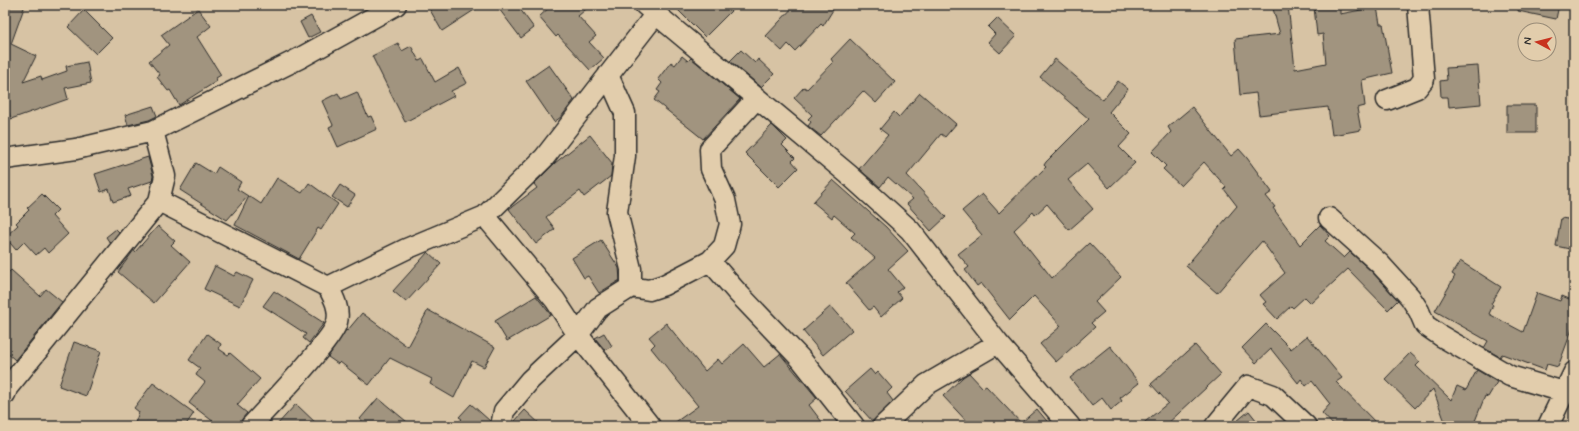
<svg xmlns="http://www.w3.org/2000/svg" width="1579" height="431" viewBox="0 0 1579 431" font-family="Mynerve,sans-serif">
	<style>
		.building { fill: #a1947f; stroke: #2b2b2b }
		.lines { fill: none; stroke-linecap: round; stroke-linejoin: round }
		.minor-casing { stroke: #2b2b2b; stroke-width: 23 }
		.minor { stroke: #e2cdac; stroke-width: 20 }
	</style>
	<rect width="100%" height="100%" fill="#d7c3a4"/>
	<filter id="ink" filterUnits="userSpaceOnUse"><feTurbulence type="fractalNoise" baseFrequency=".025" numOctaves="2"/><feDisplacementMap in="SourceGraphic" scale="8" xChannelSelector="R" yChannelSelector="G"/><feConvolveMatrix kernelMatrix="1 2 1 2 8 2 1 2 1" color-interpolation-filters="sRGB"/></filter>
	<g filter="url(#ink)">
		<!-- building -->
		<path class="building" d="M5,5H25L11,44L36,56L23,82L41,76L42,80L67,71L66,66L87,62L91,83L65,88L68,99L11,119L5,101Z
			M437,5H482L442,31L430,10Z
			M496,5H517L534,28L521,38Z
			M552,5H591L578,16L596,36L589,42L604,58L590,70L558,35L556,37L539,17Z
			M673,5H737L705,37Z
			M795,5H836L823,26L821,24L795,51L788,44L782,51L766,36Z
			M1272,5H1288L1295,69L1326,63L1323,34L1317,35L1314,7L1340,5V14L1377,7L1380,24H1383L1392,73L1362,80L1365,106L1357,108L1361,130L1332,135L1328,107L1259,115L1256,93L1240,95L1235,39L1280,34Z
			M1519,5H1559L1556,19L1518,11Z
			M198,9L211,26L197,37L221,75L216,78L217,81L179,105L170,90L168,91L157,77L160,75L149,61L169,45L161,35Z
			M84,10L112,38L96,54L68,27Z
			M311,16L320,32L308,38L300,22Z
			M997,18L1016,36L1000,53L988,42L995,34L988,27Z
			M850,39L895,82L876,103L863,91L821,136L808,126L811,122L808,119L812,115L794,98L804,87L807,89L833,62L831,59Z
			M398,43L402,51L411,46L419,61L423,59L435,82L459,68L467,83L451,91L454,96L405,122L372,56Z
			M741,50L755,63L758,59L774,74L761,87L730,61Z
			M682,56L688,61L691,58L740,99L703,139L654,100L660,92L657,90L662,83L658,79L671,62L675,65Z
			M1055,59L1103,100L1118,81L1128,89L1109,112L1131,134L1119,147L1135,163L1109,188L1087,164L1068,180L1093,209L1069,230L1047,204L1035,215L1033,212L1014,230L1052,278L1089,243L1121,277L1095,302L1104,312L1091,323L1095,327L1056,362L1040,344L1061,326L1034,296L1010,320L981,283L977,286L965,270L969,267L958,254L982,235L962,211L982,194L999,213L1046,167L1044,165L1046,162L1089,119L1040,77Z
			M549,65L574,100L561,117L554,122L526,81Z
			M1478,66L1481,104L1449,107L1448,97H1441L1440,81L1447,80L1446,68Z
			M357,92L368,117L371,116L377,129L338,147L329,127L333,125L322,101L338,93L341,99Z
			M920,93L956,124L945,137L941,134L907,175L946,217L931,231L907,204L913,199L888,177L880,187L859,169L888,135L880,129L894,112L899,117Z
			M1507,105H1536V133H1507Z
			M153,106L157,116L149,120L128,125L125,115Z
			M1192,107L1231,156L1239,149L1247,158L1272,192L1266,196L1275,207L1273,208L1300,245L1320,225L1330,236L1325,241L1344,258L1350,252L1372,272L1398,300L1388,310L1348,269L1311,303L1305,297L1293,308L1291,306L1277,319L1263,304L1266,302L1260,295L1285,273L1262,241L1217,293L1186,266L1237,206L1224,189L1226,187L1204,162L1181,186L1163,169L1166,166L1152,152L1171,132L1168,127Z
			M772,125L787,140L782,145L795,158L792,161L798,168L779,187L745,153Z
			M590,135L612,163L611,176L584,197L580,191L546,217L555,229L536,244L509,209L537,188L534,184L555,163Z
			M148,157L153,176L152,181L128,189L131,196L113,202L109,189L101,192L95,174Z
			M196,163L214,174L218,167L241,182L237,189L248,196L227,220L180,190Z
			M277,178L302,193L309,183L338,204L321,230L318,228L299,259L235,225L249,196L261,204Z
			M833,180L886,227L908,251L888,269L903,287L897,292L902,298L881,317L873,307L869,310L846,283L875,258L851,237L855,233L834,215L832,218L813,202Z
			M340,185L355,195L347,207L332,197Z
			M42,194L58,210L52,216L68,234L48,253L44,248L36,255L24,242L16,250L5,237L18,225L16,223L29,210L27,208Z
			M1561,218L1574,220V250L1556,246Z
			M158,226L175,241L171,245L190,262L154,303L118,272L134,250L135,252Z
			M116,229L119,232L110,243L106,237Z
			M601,240L619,268L620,280L599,293L588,276L584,278L572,258Z
			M428,252L441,264L406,302L393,291Z
			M1460,261L1501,287L1491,304L1493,305L1489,314L1523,332L1537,293L1560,301L1562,296L1574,301V324L1558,367L1547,364L1545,370L1502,354L1500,357L1484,348L1488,341L1435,311L1455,276L1452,274Z
			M215,266L234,276L237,272L253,280L240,306L204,289Z
			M11,270L40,296L46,289L62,302L15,360L5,351V276Z
			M274,291L324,323L309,343L303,338L306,334L263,306Z
			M536,296L551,315L507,341L495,321Z
			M831,306L852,330L823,355L803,331Z
			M428,310L495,347L484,367L472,361L454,398L430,384L432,379L390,358L369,385L340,362L338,364L328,357L346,330L347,331L362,313L408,347Z
			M666,323L705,371L718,359L722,364L744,344L764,367L780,354L817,398L809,405L825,426H670L698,406L651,348L655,344L649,337Z
			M1266,324L1291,349L1307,336L1342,378L1336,382L1379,426H1334L1322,413L1330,404L1312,381L1306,386L1301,379L1298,383L1271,349L1256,363L1242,348Z
			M604,333L612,346L605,350L595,338Z
			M207,334L221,344L219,349L228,355L230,353L260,379L237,405L247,413L242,419L240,426H219L189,403L205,382L196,375L200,368L189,360Z
			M74,342L101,351L86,396L59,386Z
			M1195,345L1221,374L1165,426H1140L1168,403L1151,384Z
			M1110,346L1139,383L1120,398L1122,401L1111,410L1102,398L1092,406L1070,378Z
			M1410,353L1420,362L1416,366L1451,400L1457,386L1466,390L1477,370L1497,382L1488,397L1485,396L1473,426H1456L1445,422L1433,389L1415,408L1385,379Z
			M870,369L875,375L878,372L892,388L887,393L893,401L873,422L845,391Z
			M969,373L983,388L986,386L1021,423L1037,409L1051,426H971L943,396L963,377Z
			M153,383L194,413L185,426H134L139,412L134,408Z
			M378,398L412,426H368L360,419Z
			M296,404L319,426H276Z
			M471,404L490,421V426H455L462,419L459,417Z
			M525,410L542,426H513L514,422Z
			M1249,411L1261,426H1231Z"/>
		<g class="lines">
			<!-- minor casing -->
			<g class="minor-casing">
				<path id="minor" d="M645,5L848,174L910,230L998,343L1070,426
					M608,75L625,113V156L617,212L631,269V287
					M1387,100L1417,88L1424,79L1418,5
					M5,159L76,149L153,131L300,58L396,5
					M159,201L328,287C334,298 340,309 337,322C334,339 267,408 251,426
					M485,216L555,300L578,335L650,426
					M1329,218L1380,264L1410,297L1419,311L1425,325L1441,336L1510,376L1564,392H1574
					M710,261L736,291L800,358L854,426
					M328,287L406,249L485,216L544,158L655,15
					M5,394L8,387L159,201L165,176L153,131
					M501,426L504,411L530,380L578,335L598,308L631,287L649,290L664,285L710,261L724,246L730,224L725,200L711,169L710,149L757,98
					M883,426L926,385L998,343
					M1215,426L1248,386L1273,395L1306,426
					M1548,426L1574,372"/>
			</g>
			<!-- minor -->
			<use href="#minor" class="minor"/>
		</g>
	</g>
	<!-- margin -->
	<rect width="1579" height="431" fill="none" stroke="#e2cdac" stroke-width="20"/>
	<rect x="10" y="10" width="1559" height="411" fill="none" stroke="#2b2b2b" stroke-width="1.5" filter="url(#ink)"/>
	<!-- north arrow -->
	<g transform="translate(1537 42) rotate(277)"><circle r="19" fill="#e2cdac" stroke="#998c78"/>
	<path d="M0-3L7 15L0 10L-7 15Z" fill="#c8321e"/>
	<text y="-6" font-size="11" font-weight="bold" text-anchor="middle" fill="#2b2b2b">N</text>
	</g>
</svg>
